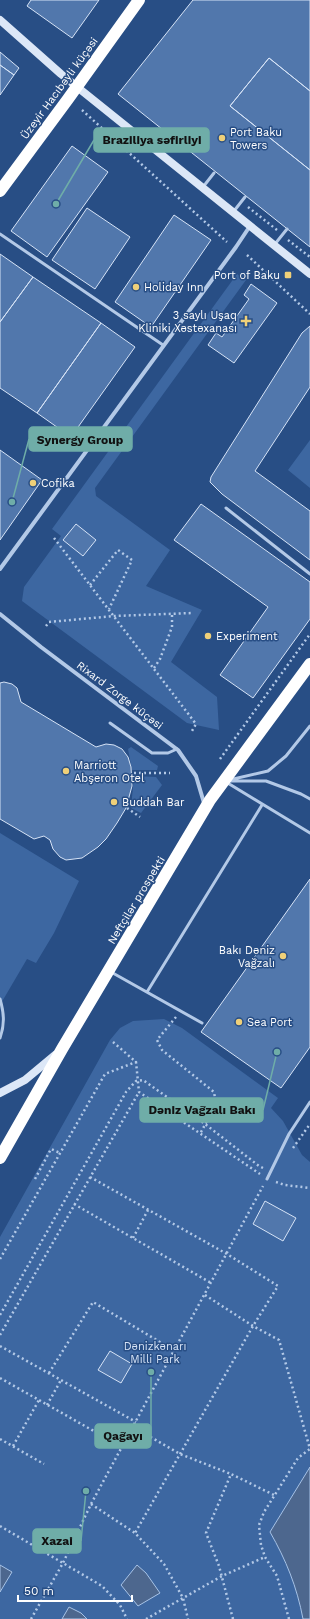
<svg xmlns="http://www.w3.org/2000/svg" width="310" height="1619" viewBox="0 0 310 1619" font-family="'Work Sans',sans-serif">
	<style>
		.green { fill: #3d67a1 }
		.water { fill: #4d678e; stroke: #a7c3e7 }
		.building { fill: #5177ac; stroke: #d6e3f6 }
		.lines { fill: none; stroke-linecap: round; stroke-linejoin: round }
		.path { stroke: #b3c9e7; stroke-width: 2.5; stroke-dasharray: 2 3; stroke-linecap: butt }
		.lane { stroke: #b3c9e7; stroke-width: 3 }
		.street { stroke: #b3c9e7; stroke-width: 4 }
		.secondary { stroke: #dce7f7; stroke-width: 8 }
		.highway { stroke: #fff; stroke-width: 12 }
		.poi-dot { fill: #efd079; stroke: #284e85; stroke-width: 1.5 }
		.labels { text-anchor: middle; stroke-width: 3; stroke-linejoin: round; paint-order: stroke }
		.street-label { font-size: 11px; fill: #fff; stroke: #284e85 }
		.poi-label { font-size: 11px; fill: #fff; stroke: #284e85; text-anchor: start }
		.park-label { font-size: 11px; fill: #d6e3f6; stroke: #284e85 }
		.leader { fill: none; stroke: #6fada8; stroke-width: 1.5 }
		.callout-dot { fill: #6fada8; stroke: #284e85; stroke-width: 1.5 }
		.callout { fill: #6fada8; stroke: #6fada8; stroke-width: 1.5 }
		.callout-label { font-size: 12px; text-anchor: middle; font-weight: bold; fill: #111 }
	</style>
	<rect width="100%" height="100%" fill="#284e85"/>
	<!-- green -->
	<path class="green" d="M237,274L246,280L95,488L96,496L170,550L146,586L202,610L171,662L217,697L219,730L187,723L22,601L24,587L61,536L52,529Z
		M310,440V488L288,470Z
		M131,747L158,766L157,770H132L128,749Z
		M134,776L156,777L162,785L141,813L131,808Z
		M0,833L79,881L54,933L36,963L27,959L0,1005Z
		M164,1019L182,1028L278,1098L271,1108L283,1121L302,1155L310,1162V1467L270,1532C286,1560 297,1587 303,1619H0V1237L110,1040L120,1028L133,1021Z"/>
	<!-- water -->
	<path class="water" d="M310,1467V1619H303C297,1587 286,1560 270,1532Z
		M0,1565L12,1572L0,1592Z
		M137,1565L146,1573L160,1593L138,1606L121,1585Z
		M69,1607L81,1613L87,1619H62Z"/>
	<!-- building -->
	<path class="building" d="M31,0H99L72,38L27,6Z
		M193,0H310V91L269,58L230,106L310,170V247L118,94Z
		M0,52L19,68L14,75L0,65Z
		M269,58L310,91V170L230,106Z
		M0,65L14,75L0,95Z
		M72,146L108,172L47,257L11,231Z
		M87,208L130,237L95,289L52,260Z
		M174,215L211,240L151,327L115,302Z
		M0,254L33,277L0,322Z
		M33,277L101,323L37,413L0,388V322Z
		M251,284L277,303L234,363L208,345L216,333L222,337L249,299L244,295Z
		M101,323L135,347L71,437L37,413Z
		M310,326V387L255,471L310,511V560L222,494L210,482L211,477L302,333Z
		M0,450L42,480L0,540Z
		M201,504L310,582V619L253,698L220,675L268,607L174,540Z
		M76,524L96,540L83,556L63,540Z
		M4,682L12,684L17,688L21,702L96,747L106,744L114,745L122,749L128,757L131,767L132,786L126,808L117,823L106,839L98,847L82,858L66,860L60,857L53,849L50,840L44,836L34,839L0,819V683Z
		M310,879V1047L281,1088L201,1032Z
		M265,1201L296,1218L283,1241L253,1224Z
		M110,1351L132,1364L121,1383L98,1370Z"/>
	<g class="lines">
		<!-- path -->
		<path class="path" d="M82,110L227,242
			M248,207L277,230
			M288,240L310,257
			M247,255L310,314
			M54,538L196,724L192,731
			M90,585L118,550L132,560L109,609
			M46,626L49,622L114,616L192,613
			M154,668L160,659L172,627V614
			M220,759L310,634
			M134,773H170
			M127,808L140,817
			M176,1017L157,1040L162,1050L214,1092L216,1104L200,1134
			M113,1042L136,1062L139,1092L260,1174
			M293,1148L310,1124
			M90,1177L227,1254L278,1286L253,1326L135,1533
			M35,1179L51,1149L60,1153
			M276,1182L285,1185L310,1188
			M74,1204L211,1283
			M133,1238L148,1210
			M0,1259L105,1074L136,1062
			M205,1295L253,1326L279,1340L310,1449
			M0,1315L126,1092L136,1081L143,1080L205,1124L259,1166L263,1168
			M0,1335L139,1092
			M0,1346L136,1422
			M49,1373L93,1302L175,1351
			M0,1378L122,1447
			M47,1405L61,1380
			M133,1427L180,1454L231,1474
			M0,1439L44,1464
			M13,1446L39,1400
			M91,1504L135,1533L164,1564L183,1598L188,1619
			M0,1526L102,1586L120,1605L127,1619
			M31,1619L63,1563L91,1504L263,1186
			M146,1619L222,1576L265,1557
			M233,1619L219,1566L206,1533L231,1474L274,1495
			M289,1619L277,1576L265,1557L261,1545L259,1525L264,1512L298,1458L310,1449"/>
		<!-- lane -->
		<path class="lane" d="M203,187L214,173
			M234,211L245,197
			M0,234L163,345
			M275,244L287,229
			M226,508L310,574
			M110,723L152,753H168L177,749
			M229,780L268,771L286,756L310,726
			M230,781H266L301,794L310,799
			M226,782L310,833
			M111,972L202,1023
			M147,992L262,805
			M0,999C4,1013 5,1024 0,1038
			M267,1179L289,1134L310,1102"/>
		<!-- street -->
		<path class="street" d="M0,569L236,247L250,226
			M0,614L41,647L178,750L196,776L204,803"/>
		<!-- secondary -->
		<path class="secondary" d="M0,20L61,74L310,274
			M0,1093L25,1080L55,1055"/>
		<!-- highway -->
		<path class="highway" d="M0,191L68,99L139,0
			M0,1158L62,1049L210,800L310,664"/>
	</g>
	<!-- markers -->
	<g class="poi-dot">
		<circle cx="222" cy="138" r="4"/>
		<rect x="284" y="271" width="8" height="8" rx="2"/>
		<circle cx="136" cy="287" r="4"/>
		<path d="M244 315h4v4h4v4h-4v4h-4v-4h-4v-4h4z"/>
		<circle cx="33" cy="483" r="4"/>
		<circle cx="208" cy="636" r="4"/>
		<circle cx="66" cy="771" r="4"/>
		<circle cx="114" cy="802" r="4"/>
		<circle cx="283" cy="956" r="4"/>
		<circle cx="239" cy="1022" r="4"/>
	</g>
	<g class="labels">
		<!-- street labels -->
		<g class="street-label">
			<text transform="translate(59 88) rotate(-54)" y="4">Üzeyir Hacıbəyli küçəsi</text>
			<text transform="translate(120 695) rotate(37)" y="4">Rixard Zorge küçəsi</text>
			<text transform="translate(136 900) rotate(-59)" y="4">Neftçilər prospekti</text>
		</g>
		<!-- poi labels -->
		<g class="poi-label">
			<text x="230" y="136">Port Baku<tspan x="230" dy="13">Towers</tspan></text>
			<text x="280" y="279" text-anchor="end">Port of Baku</text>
			<text x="144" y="291">Holiday Inn</text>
			<text x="237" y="319" text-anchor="end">3 saylı Uşaq<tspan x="237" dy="13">Kliniki Xəstəxanası</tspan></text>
			<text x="41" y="487">Cofika</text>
			<text x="216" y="640">Experiment</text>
			<text x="74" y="769">Marriott<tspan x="74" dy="13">Abşeron Otel</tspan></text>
			<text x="122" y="806">Buddah Bar</text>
			<text x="275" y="954" text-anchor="end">Bakı Dəniz<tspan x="275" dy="13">Vağzalı</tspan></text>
			<text x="247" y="1026">Sea Port</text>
		</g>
		<!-- park labels -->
		<g class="park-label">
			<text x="155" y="1350">Dənizkənarı<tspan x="155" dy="13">Milli Park</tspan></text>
		</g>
	</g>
	<!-- callouts -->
	<path class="leader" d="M56 204L94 140M12 502L29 439M277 1052L263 1110M151 1372L151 1436M86 1491L81 1541"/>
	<g class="callout-dot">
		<circle cx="56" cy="204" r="4"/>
		<circle cx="12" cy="502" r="4"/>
		<circle cx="277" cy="1052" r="4"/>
		<circle cx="151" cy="1372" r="4"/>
		<circle cx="86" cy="1491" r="4"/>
	</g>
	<g class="callout">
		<rect x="94" y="128" width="115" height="24" rx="4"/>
		<rect x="29" y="427" width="103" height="24" rx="4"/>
		<rect x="140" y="1098" width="123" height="24" rx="4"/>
		<rect x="95" y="1424" width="56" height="24" rx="4"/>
		<rect x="33" y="1529" width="48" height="24" rx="4"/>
	</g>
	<g class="callout-label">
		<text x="152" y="144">Braziliya səfirliyi</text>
		<text x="80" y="444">Synergy Group</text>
		<text x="202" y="1114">Dəniz Vağzalı Bakı</text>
		<text x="123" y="1440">Qağayı</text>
		<text x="57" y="1545">Xazai</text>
	</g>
	<!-- scale -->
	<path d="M18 1595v6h114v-6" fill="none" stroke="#ffffff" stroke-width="2"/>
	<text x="24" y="1595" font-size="12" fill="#ffffff" stroke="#284e85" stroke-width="3" paint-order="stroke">50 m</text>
</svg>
